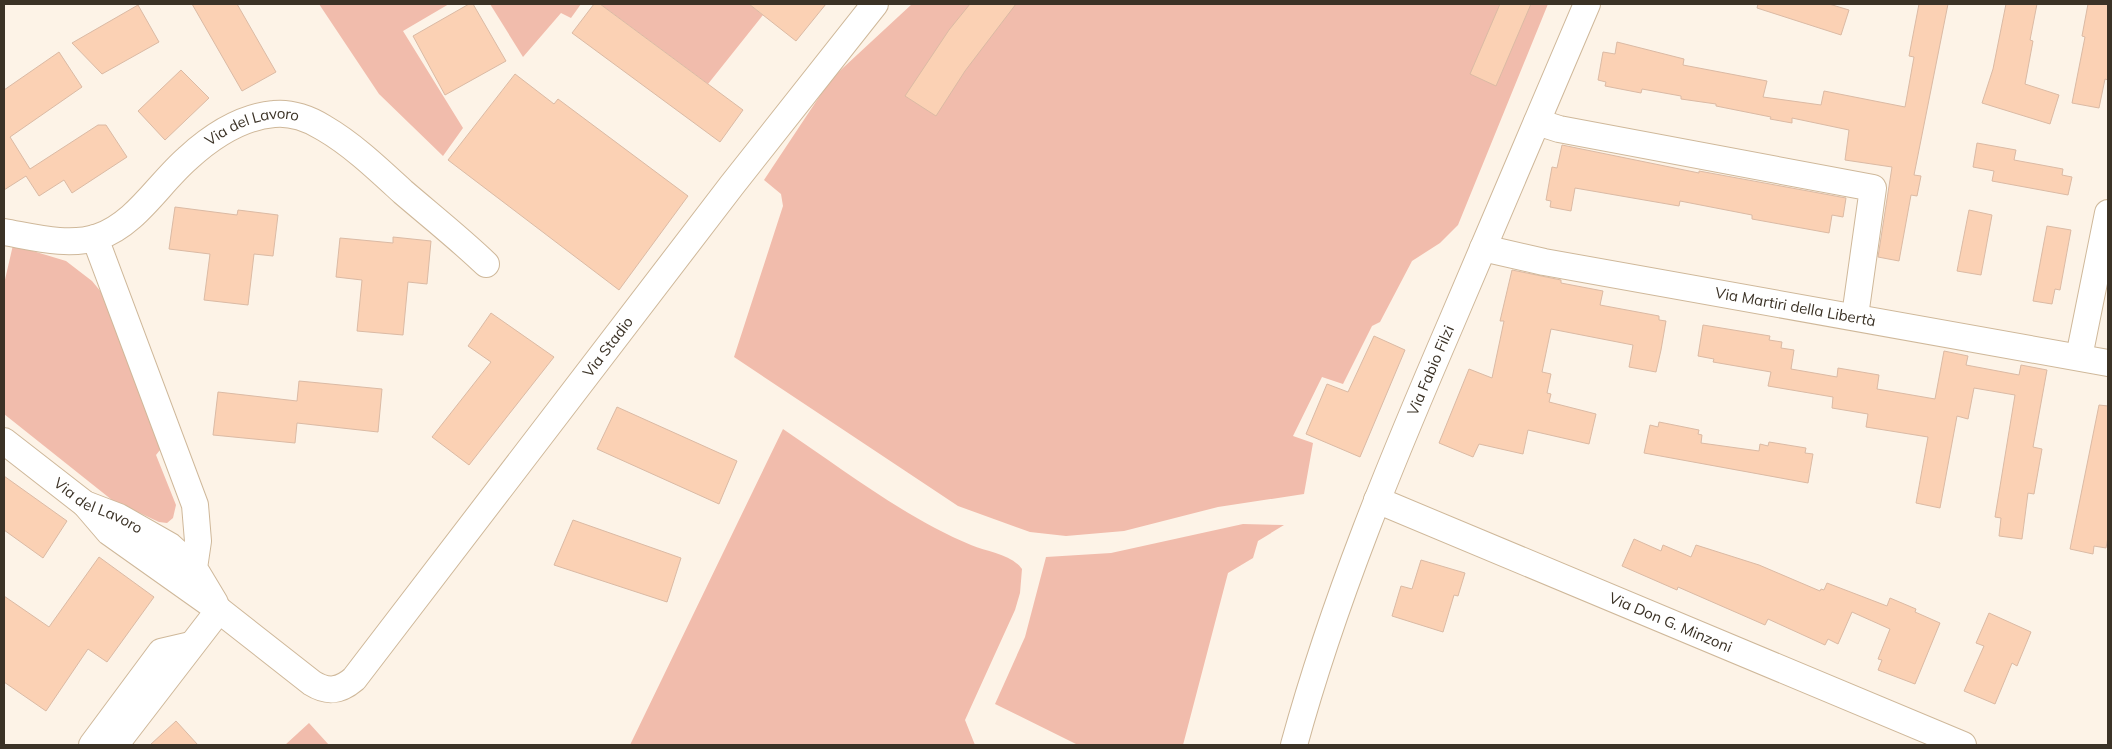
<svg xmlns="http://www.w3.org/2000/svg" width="2112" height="749" viewBox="0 0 2112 749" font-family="Mulish,sans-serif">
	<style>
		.green { fill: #f1bcac }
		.building { fill: #fbd1b4; stroke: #dbbaa4 }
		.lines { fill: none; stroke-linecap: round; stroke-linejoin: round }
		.minor-casing { stroke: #cfb89a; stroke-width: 28 }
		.minor { stroke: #fff; stroke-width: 26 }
		.labels { text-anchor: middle; stroke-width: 4; stroke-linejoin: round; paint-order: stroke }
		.street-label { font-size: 15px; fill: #3b3226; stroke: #fdf3e7 }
	</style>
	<rect width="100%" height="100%" fill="#fdf3e7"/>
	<!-- green -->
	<path class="green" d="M319,4H449L403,31L463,128L443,156L379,94Z
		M490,4H581L571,18L561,13L523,57Z
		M600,4H749L763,15L708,84Z
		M912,4H1548L1458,225L1440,243L1412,261L1380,322L1372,326L1343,384L1322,377L1293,436L1313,443L1304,494L1218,507L1124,531L1066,536L1030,532L958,506L734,357L783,206L781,194L764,180L831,79Z
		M13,245L66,261L92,281L102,293L117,326L160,450L156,455L176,505L173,518L167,523L159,522L112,500L4,414V284Z
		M783,429C844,470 904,517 971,545C988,552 1011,554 1022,569L1020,593L1015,610L965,720L975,745H630Z
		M1243,524L1284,525L1258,541L1253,558L1228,573L1183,745H1078L995,704L1025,637L1046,557L1111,553Z
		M309,723L329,745H285Z"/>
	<!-- building -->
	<path class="building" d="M192,4H237L276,72L242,91Z
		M469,4H473L506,61L445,95L413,36Z
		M594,4H600L743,110L720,142L572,33Z
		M749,4H826L796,41Z
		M970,4H1016L965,71L936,116L905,96L949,30Z
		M1500,4H1531L1496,86L1470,74Z
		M1758,4H1829L1849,10L1841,35L1757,8Z
		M1919,4H1948L1914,175L1921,176L1917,196L1911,195L1899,261L1878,257L1892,167L1845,160L1849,130L1792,118V123L1770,119L1771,117L1716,106V104L1681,99V96L1642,89L1641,93L1605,86L1606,82L1598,80L1603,52L1615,54L1617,42L1684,59L1683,65L1767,81L1763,97L1821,105L1824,91L1905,107L1914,57L1909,56Z
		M2006,4H2037L2030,40L2033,41L2025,84L2059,95L2050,124L1982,103L1993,69Z
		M2088,4H2108V80L2105,79L2099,108L2072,103L2085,37L2082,36Z
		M138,5L159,42L102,74L72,43Z
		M59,52L82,87L10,137L30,169L98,125H106L127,157L72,193L64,180L39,196L26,176L4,190V90Z
		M181,70L209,98L165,140L138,111Z
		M515,74L554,104L558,99L688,196L619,290L448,160Z
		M1977,143L2016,150L2014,160L2063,169L2062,175L2072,177L2068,195L1992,181L1994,171L1973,167Z
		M1562,145L1699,173V171L1846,198L1843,217L1832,215L1829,233L1752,219V215L1680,201L1679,206L1575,188L1571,211L1550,207L1551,201L1546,200L1552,167L1557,168Z
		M175,207L237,215L238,210L278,215L273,256L254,254L248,305L204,300L210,254L169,249Z
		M1969,210L1992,215L1981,275L1957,271Z
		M2047,226L2071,230L2060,290L2055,289L2052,304L2033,301Z
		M393,237L431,241L427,284L408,282L403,335L357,331L362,280L336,277L340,238L393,243Z
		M1512,270L1561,280V283L1603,291L1600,305L1659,316V320L1666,321L1661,350L1656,372L1629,367L1633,345L1551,329L1542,372L1551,374L1547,393L1551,394L1549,402L1596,414L1589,444L1528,430L1523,454L1479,444L1473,457L1439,443L1469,369L1492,378L1504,321H1500Z
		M491,313L554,357L469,465L432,437L491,362L468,346Z
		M1703,325L1770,336L1769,340L1782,342L1781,348L1794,350L1791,369L1837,377L1838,368L1879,375L1877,389L1935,399L1944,351L1968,356L1966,365L2019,375L2021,365L2047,370L2033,447L2042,449L2034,494L2028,493L2022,539L1999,536L2001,518L1995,517L2015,395L1974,388L1968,419L1957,416L1940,508L1916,503L1928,437L1866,427L1868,414L1832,408L1833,397L1768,386L1771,372L1713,362L1714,359L1698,356Z
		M1374,336L1405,350L1360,457L1306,434L1327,384L1348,392Z
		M299,381L382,389L378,432L297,423L295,443L213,435L218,392L297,401Z
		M2099,405L2108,406V537L2106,548L2094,546L2093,554L2070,549Z
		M617,407L737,461L719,504L597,449Z
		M1659,422L1699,430L1698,434L1702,435L1701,443L1759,451L1760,444L1768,446L1769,442L1806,448L1805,453L1813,454L1808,483L1644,453L1650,425L1658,427Z
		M4,476L67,521L43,558L4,530Z
		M573,520L681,558L667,602L554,565Z
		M1634,539L1661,551L1663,545L1691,557L1696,545L1759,565L1820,591L1821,589L1824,590L1827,583L1887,606L1890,598L1916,609L1915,612L1940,623L1915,684L1878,670L1882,660L1878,659L1890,629L1852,612L1838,644L1828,639L1825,645L1768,619L1765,625L1678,587L1677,590L1622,566Z
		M99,557L154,597L107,662L88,649L46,711L4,682V596L49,627Z
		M1421,560L1465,573L1458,596L1454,595L1443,632L1392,616L1401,586L1412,589Z
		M1989,613L2031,632L2017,666L2012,663L1995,704L1964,691L1984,646L1976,643Z
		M176,721L198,745H150Z"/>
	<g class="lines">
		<!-- minor casing -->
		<g class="minor-casing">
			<g id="minor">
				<path d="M1537,122L1559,129L1873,188L1855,316"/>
				<path id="s1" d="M4,232C33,237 69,247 98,237C136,224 158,184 188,158C211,137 241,117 274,114C291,112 310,119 324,128C353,145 378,169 403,192C431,216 460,239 486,264"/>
				<path d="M95,238L195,505L198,541L194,568L215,603"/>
				<path id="s2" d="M1483,248L1544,262L2108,363"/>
				<path d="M2079,357L2108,213"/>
				<path id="s3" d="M4,441L85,504L119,517L170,546L194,568"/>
				<path id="s4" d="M1377,500L1963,745"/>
				<path id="s5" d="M85,504L109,532L219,610L312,683C328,693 340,691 354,679L732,185L875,4"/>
				<path d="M119,740L219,610"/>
				<path d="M92,745L161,652L191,645"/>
				<path id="s6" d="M1294,745C1334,599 1392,460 1452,321C1497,215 1542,110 1587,4"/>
			</g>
		</g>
		<!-- minor -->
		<use href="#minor" class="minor"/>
	</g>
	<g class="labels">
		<!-- street labels -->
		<g class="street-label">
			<text dy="5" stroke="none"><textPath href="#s1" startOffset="290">Via del Lavoro</textPath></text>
			<text dy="5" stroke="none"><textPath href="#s2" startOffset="318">Via Martiri della Libertà</textPath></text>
			<text dy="5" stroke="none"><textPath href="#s5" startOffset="754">Via Stadio</textPath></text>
			<text dy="5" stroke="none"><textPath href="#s6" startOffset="399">Via Fabio Filzi</textPath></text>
			<text dy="5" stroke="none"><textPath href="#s3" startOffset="115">Via del Lavoro</textPath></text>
			<text dy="5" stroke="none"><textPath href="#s4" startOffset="318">Via Don G. Minzoni</textPath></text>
		</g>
	</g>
	<!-- border -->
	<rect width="2112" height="749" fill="none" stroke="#3b3226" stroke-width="10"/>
</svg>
